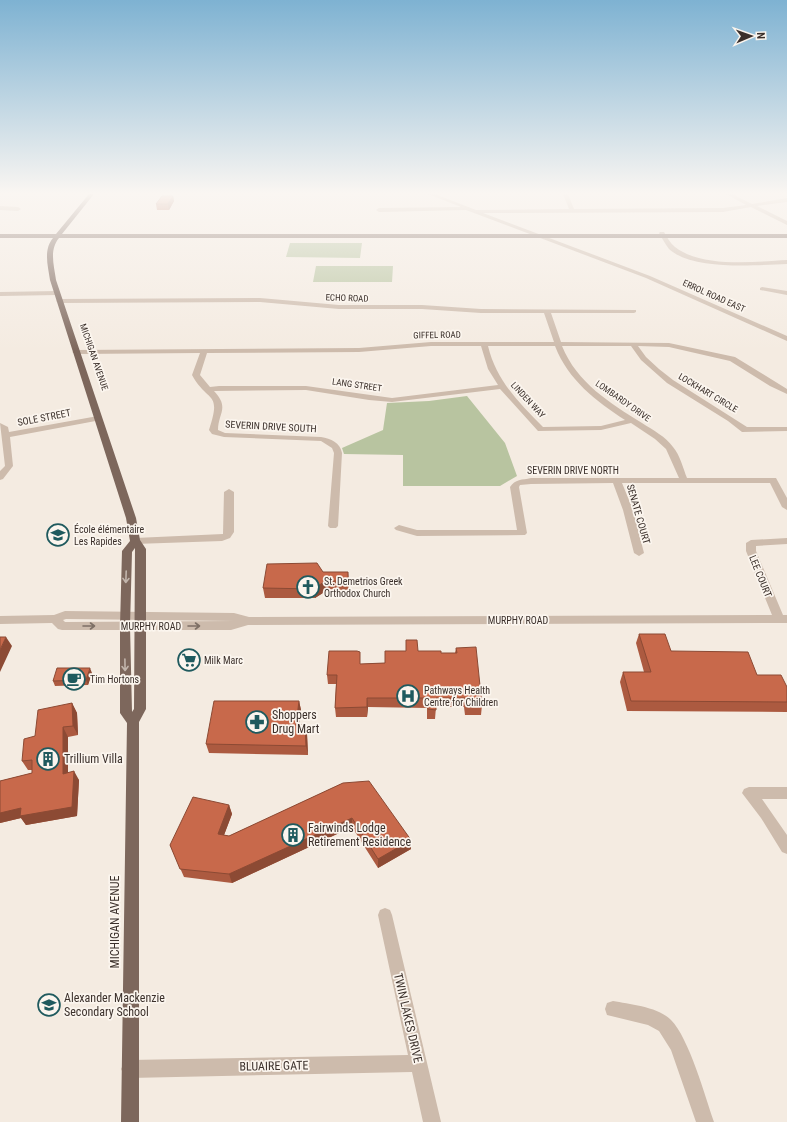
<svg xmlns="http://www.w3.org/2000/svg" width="787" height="1122" viewBox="0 0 787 1122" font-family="'Roboto Condensed',sans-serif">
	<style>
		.green { fill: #b8c4a0 }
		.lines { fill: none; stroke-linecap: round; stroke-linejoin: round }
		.minor { fill: #cdbbac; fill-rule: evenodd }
		.major { fill: #7d675c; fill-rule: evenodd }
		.wall { fill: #ac5a40 }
		.shaded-wall { fill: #8c4a34 }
		.building { fill: #c8694b; stroke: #8c4a34 }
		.oneway { stroke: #c2b5ac }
		.oneway2 { stroke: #7d6f65 }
		.labels { text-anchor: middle; stroke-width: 3.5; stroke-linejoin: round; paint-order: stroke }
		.far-street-label { font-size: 9px; fill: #3b302b; stroke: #fbf5ee }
		.street-label { font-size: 10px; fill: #3b302b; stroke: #fbf5ee }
		.poi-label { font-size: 10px; fill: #3b302b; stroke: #fbf5ee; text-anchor: start }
		.near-poi-label { font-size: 12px; fill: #3b302b; stroke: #fbf5ee; text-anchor: start }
		.near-street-label { font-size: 12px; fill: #3b302b; stroke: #fbf5ee }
	</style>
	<rect width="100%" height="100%" fill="#f4ebe1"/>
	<!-- green -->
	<path class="green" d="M290,243H362L360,258L286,257Z
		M316,266H393L392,282H313Z
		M467,396L505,443L517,476L500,486H403V455L344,454L342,448L383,430L387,403L429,401Z"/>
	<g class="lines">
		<!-- minor -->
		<path class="minor" d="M428,194H435L476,210L569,209L563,194H568L574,209L723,208L746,205L726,194H732L752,204L787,198V202L757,206L787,221V225L751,207L723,212L483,213L650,276L787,336V341L646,278L466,210L379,212L376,210L379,208L461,207Z
			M0,206L18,207L21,209L18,211L0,210Z
			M660,232H664C667,237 670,243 675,247C702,268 754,262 787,260V264C756,265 693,271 669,249C665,244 662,238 659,233Z
			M762,287L787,291V295L760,290V288Z
			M0,292L57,291L60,293L57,295L0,296Z
			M260,298L339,305H422L481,309L636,310V312L634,313H551L561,342L669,343L735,357L787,389V394L770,386L730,361L669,347L638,346L646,357L659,369L673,380L747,427H787V431L742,432L728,421L667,383L641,360L631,346H562C577,383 610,403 642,423C653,430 666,437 673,447C680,455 683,468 687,478H776L787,498V510L782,507L770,483H622L633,510L644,553L639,556L634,553L623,510L613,483L531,484L520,485L519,487L527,533L525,535L417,536L396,530L394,528L399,525L417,530H517L510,487C515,479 522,480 531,478H679L666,449L655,439L631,423L601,430L538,431L500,389L392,402L369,400L306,390L214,391C230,408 218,413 218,430L225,433L321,437C331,439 340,442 342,453L338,526L336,528H330L328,526L334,453L332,448L321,441L224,437L212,434L209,430C222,390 208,404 192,375L200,353L76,354L72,352L76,350L359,348L431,342H554L544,313H481L422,309H339L260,302L59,303L56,301L59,299ZM431,346H481L488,369L498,385L392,398L306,386H219L210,387L200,375L207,353L359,352ZM488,346H555C568,380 596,401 625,420L601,426L543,427C519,403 496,380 488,346Z
			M98,416H101V420L10,437L13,466L3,479L0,480V471L5,466L0,423L8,427L9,432Z
			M229,489L234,492V532L230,538L222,541L135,544L130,541L135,538L223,534L224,492Z
			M787,538V544L756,546V551L783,615H787V623L248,625L231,630H62L58,629L52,623L0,624V616L54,615L65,611L234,613L249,617L772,615L746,551V543L751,540ZM66,619L234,621L65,622L63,620Z
			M749,787H787V799H762L787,835V854L782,852L761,818L742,793L744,789Z
			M385,908L390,910L392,915L441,1122H423L412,1072L130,1078L124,1075L121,1069L124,1063L130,1060L408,1055L378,915L380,910Z
			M613,1001C629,1004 659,1007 671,1020C689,1038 705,1096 714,1122H696L671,1050L659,1031L648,1025L607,1015L605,1009L607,1003Z"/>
		<!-- major -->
		<path class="major" d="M89,194H94L62,234H787V238H59C49,250 54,265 56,280L136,518L140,540L146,549V709L139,722V1122H121L127,723L120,713V626L122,551L130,541L126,518L50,280C48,266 43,250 53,238H0V234H56ZM135,548L134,709L132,712L130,626L132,552Z"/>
	</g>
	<!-- wall -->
	<path class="wall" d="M173,196L174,201L169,210H157L156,204Z
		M323,572L349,582L348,591H326L315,598H265L263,588Z
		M639,634L671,651L757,675L787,687V712L627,711L620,682L623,672H644L636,643Z
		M406,640L418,651L441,653H455L456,648L482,705L481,715H465L464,707H436L435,719H427V708L368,707L367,717H336L335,708L336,684H328L327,675L361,664L385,663L406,651Z
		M92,673L88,685L55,686L53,681Z
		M299,701L301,710L299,725H305L307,734L308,755L209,753L206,744Z
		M72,703L77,713L78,735L68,737V772L79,780L77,816L26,825L21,818L0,823V781L32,773V770H28L22,761L35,736Z
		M343,783L411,840V849L378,868L352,827L232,883L184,877L170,845L229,805L232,814L224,835L229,836Z"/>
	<!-- shaded-wall -->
	<path class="shaded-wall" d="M173,196L174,201L169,210L168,204Z
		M348,572L349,582L348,591Z
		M325,581L326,591L315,598L314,589Z
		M6,637L12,646L0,672V650Z
		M90,668L92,673L88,685L86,680Z
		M367,698L368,707L367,717Z
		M299,701L301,710L298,734L296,725Z
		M72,703L77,713L78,735L73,726Z
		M305,725L307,734L308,755L306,746Z
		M63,727L68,737V783L63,774Z
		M74,771L79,780L77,816L26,825L21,818L0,823V813Z
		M229,805L232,814L221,843L218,834Z
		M352,818V827L232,883L229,874Z
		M411,840V849L378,868V859Z"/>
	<!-- building -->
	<path class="building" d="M162,196H173L168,204H156Z
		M317,563L323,572H348V581H325L314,589L263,588L267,564Z
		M639,634H665L671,651L748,652L757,675H781L787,687V702L631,701L623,672H651Z
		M0,637H6L0,650Z
		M406,640H417L418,651H441V653H457L456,648L476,647L482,705H466L465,698H436V710L428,709L427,698H367V707L335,708L337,675H327L329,651H357L360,652V664L385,663V651H406Z
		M57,668H90L86,680L53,681Z
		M214,701H299L296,725H305L306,746L206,744Z
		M72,703L73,726L63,727V774L74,771L72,807L20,816L21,808L0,813V781L32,773V760L22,761L24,739L35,736L38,710Z
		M369,781L411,840L378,859L352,818L229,874L180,869L170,845L193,797L229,805L218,834L229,836L343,783Z"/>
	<!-- one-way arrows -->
	<defs><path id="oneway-shaft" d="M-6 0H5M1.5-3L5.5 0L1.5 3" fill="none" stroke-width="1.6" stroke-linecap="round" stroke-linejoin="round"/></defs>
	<g class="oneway">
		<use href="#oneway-shaft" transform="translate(126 577) rotate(92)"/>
		<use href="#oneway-shaft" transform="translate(125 665) rotate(89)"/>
	</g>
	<g class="oneway2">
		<use href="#oneway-shaft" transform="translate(89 626)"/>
		<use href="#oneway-shaft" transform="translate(194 626)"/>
	</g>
	<!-- sky -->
	<linearGradient id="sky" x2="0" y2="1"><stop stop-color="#7eb2d2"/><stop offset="0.55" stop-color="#faf6f2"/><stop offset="1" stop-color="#faf6f2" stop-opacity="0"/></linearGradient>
	<rect width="787" height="351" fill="url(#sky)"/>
	<!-- icons -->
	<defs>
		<g id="school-ring" transform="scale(1.15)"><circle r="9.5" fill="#fbf5ee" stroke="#1f5a5e" stroke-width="1.5"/><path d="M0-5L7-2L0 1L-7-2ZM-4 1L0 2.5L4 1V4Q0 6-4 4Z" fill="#1f5a5e"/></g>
		<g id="church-ring" transform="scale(1.15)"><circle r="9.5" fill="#fbf5ee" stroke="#1f5a5e" stroke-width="1.5"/><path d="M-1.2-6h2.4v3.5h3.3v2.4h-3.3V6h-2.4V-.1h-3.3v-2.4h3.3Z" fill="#1f5a5e"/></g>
		<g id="supermarket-ring" transform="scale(1.15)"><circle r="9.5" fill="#fbf5ee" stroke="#1f5a5e" stroke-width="1.5"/><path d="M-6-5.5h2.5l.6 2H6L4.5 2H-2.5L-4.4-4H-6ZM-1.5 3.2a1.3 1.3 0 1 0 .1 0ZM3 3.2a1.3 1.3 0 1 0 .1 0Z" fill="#1f5a5e"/></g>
		<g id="cafe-ring" transform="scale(1.15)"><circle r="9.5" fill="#fbf5ee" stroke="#1f5a5e" stroke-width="1.5"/><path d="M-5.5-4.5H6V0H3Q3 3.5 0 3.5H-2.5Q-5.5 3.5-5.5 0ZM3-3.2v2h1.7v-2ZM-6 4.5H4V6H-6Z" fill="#1f5a5e"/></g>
		<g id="hospital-ring" transform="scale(1.15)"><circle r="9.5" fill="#fbf5ee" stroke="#1f5a5e" stroke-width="1.5"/><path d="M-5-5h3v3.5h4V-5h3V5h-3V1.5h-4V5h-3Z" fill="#1f5a5e"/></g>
		<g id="pharmacy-ring" transform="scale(1.15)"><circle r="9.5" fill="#fbf5ee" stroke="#1f5a5e" stroke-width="1.5"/><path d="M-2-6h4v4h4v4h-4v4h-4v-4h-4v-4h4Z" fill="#1f5a5e"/></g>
		<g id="building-ring" transform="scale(1.15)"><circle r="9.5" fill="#fbf5ee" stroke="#1f5a5e" stroke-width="1.5"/><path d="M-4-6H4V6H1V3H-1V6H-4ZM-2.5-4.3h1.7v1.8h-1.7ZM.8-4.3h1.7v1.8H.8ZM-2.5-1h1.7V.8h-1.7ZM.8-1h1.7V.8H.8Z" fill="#1f5a5e"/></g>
	</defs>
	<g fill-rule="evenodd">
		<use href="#school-ring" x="58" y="535"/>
		<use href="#church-ring" x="308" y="587"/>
		<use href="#supermarket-ring" x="189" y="660"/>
		<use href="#cafe-ring" x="74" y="679"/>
		<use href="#hospital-ring" x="408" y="696"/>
		<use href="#pharmacy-ring" x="257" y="722"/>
		<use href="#building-ring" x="48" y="759"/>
		<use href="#building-ring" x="293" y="835"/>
		<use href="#school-ring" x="49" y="1005"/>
	</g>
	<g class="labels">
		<!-- far-street labels -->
		<g class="far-street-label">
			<text transform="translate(714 296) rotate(24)" y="3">ERROL ROAD EAST</text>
			<text transform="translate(347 298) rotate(2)" y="3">ECHO ROAD</text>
			<text transform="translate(437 335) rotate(-1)" y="3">GIFFEL ROAD</text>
			<text transform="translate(94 357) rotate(71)" y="3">MICHIGAN AVENUE</text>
			<text transform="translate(357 385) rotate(8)" y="3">LANG STREET</text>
			<text transform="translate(708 393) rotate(31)" y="3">LOCKHART CIRCLE</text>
			<text transform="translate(528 400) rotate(47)" y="3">LINDEN WAY</text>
			<text transform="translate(623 401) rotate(35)" y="3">LOMBARDY DRIVE</text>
		</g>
		<!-- street labels -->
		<g class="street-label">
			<text transform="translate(44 417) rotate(-11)" y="4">SOLE STREET</text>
			<text transform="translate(271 426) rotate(3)" y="4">SEVERIN DRIVE SOUTH</text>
			<text x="573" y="474">SEVERIN DRIVE NORTH</text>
			<text transform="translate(639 514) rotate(74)" y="4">SENATE COURT</text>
			<text transform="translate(761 576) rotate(68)" y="4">LEE COURT</text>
			<text x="518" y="624">MURPHY ROAD</text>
			<text x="151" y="630">MURPHY ROAD</text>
		</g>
		<!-- poi labels -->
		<g class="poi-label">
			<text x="74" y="533">École élémentaire<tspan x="74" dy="12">Les Rapides</tspan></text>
			<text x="324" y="585">St. Demetrios Greek<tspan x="324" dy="12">Orthodox Church</tspan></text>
			<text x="204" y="664">Milk Marc</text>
			<text x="90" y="683">Tim Hortons</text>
			<text x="424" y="694">Pathways Health<tspan x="424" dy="12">Centre for Children</tspan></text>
		</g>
		<!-- near-poi labels -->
		<g class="near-poi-label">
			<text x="272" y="719">Shoppers<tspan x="272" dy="14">Drug Mart</tspan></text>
			<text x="64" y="763">Trillium Villa</text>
			<text x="308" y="832">Fairwinds Lodge<tspan x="308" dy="14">Retirement Residence</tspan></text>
			<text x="64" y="1002">Alexander Mackenzie<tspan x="64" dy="14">Secondary School</tspan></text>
		</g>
		<!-- near-street labels -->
		<g class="near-street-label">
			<text transform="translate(115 922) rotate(-90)" y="4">MICHIGAN AVENUE</text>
			<text transform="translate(408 1018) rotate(77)" y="4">TWIN LAKES DRIVE</text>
			<text transform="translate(274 1066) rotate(-1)" y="4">BLUAIRE GATE</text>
		</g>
	</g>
	<!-- north arrow -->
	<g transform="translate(751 36) rotate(88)" stroke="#fbf5ee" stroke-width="3" paint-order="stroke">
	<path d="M0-3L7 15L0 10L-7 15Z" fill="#3b302b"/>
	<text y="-6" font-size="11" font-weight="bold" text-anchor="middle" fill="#3b302b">N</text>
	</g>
</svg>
